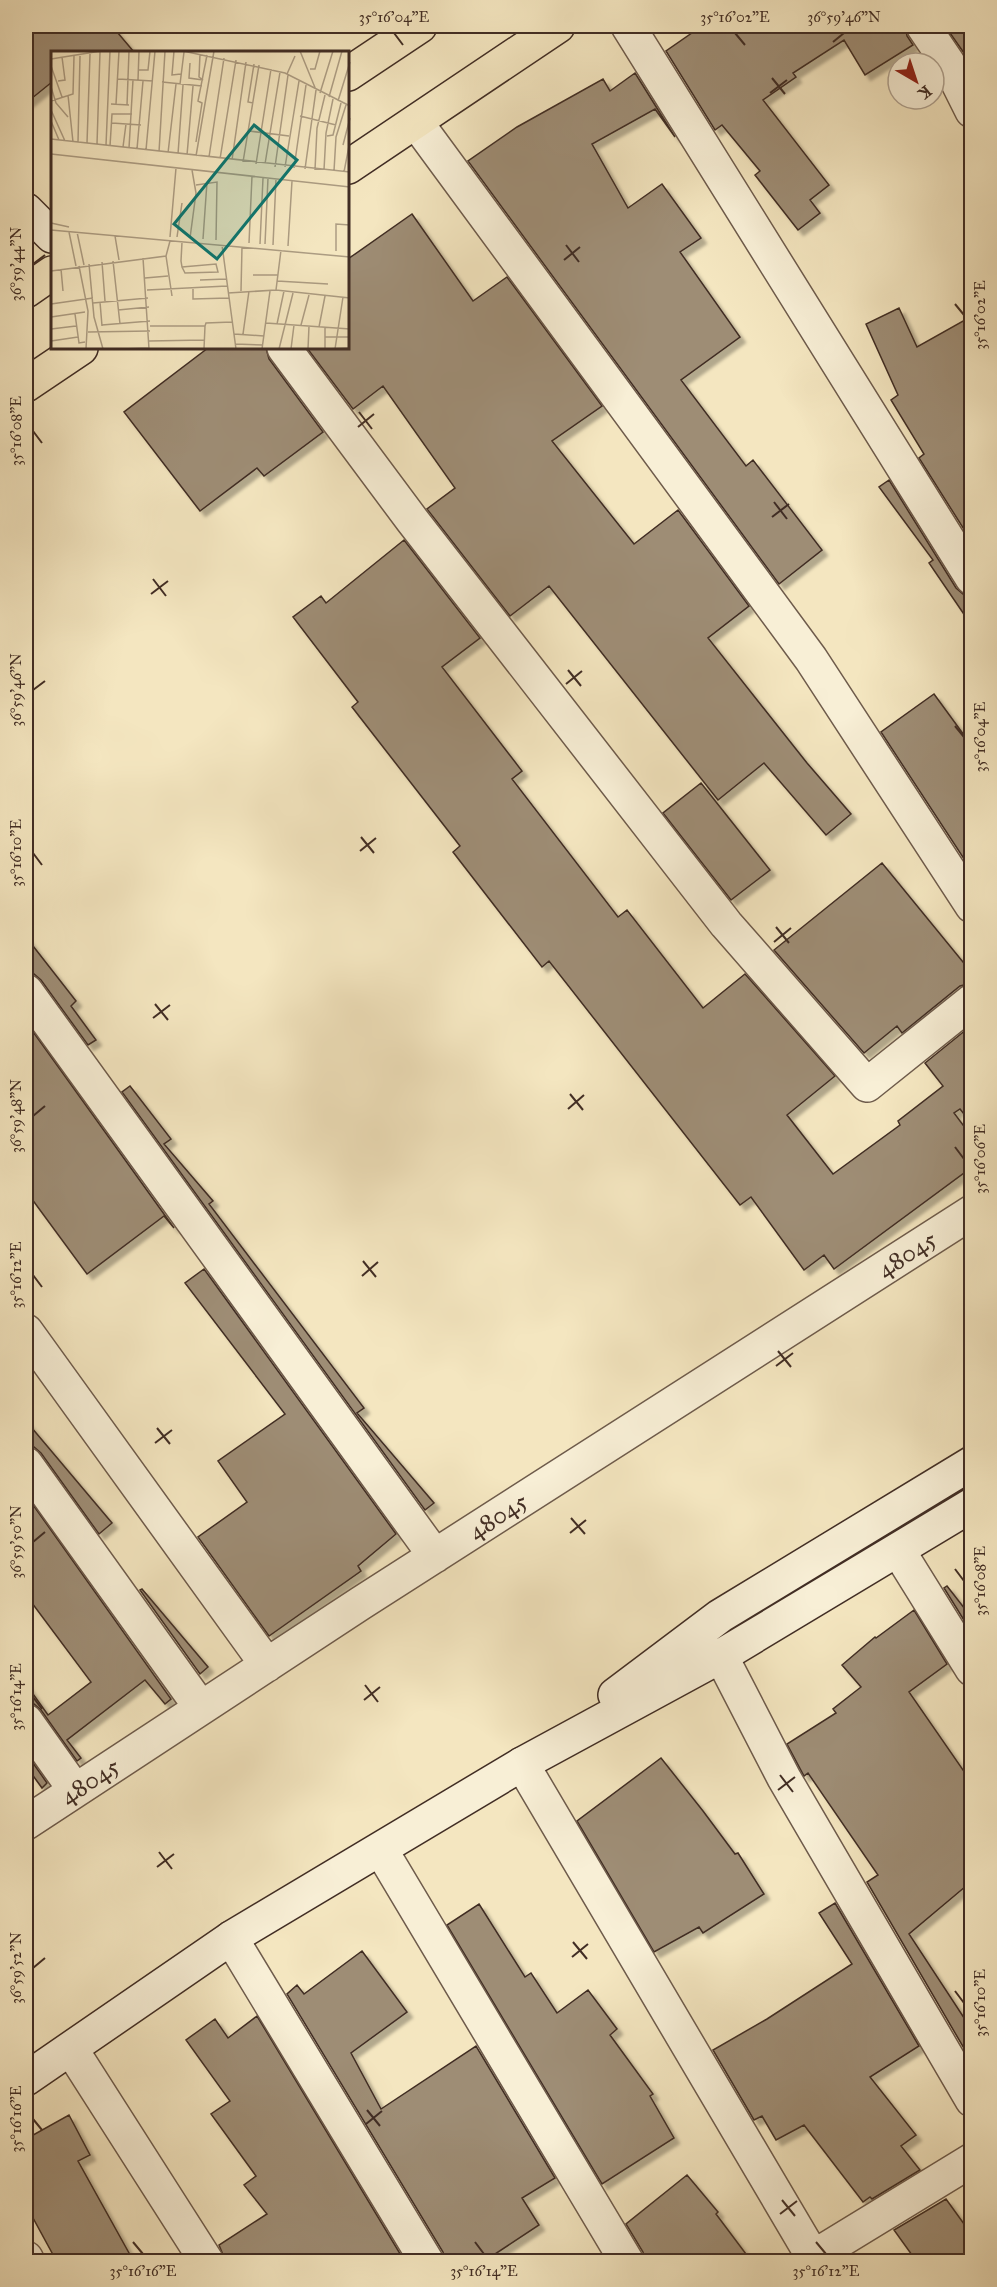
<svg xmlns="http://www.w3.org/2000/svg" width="997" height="2287" viewBox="0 0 997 2287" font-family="'IM FELL Great Primer',serif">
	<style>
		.building { fill: #9e8d75; stroke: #412d24; stroke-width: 1.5; filter: url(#shadow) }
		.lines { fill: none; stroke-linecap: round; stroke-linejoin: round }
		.street-casing { stroke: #6e5b4b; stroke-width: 36 }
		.secondary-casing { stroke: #412d24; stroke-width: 36 }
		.highway-casing { stroke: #412d24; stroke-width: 36 }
		.street { stroke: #f8efd6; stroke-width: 33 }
		.secondary { stroke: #f8efd6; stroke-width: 33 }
		.highway { stroke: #f4e6c0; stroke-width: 33 }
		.ticks { fill: none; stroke: #412d24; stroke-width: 2 }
		.labels { text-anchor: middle; stroke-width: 4.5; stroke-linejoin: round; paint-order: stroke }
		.street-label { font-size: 24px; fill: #412d24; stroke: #f8efd6 }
		.inset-road { fill: none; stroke: #ac9c82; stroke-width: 1.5 }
		.view { fill: #0f766e; fill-opacity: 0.15; stroke: #0f766e; stroke-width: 3 }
		.inset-edge { fill: none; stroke: #412d24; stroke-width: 3 }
		.neatline { fill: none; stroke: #412d24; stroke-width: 2 }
		.ticks-label { font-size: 15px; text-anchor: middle; fill: #412d24 }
	</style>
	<defs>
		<filter id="shadow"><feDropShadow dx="5.5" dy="5.5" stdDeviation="1.5" flood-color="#0004"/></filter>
	</defs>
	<rect width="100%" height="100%" fill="#f4e6c0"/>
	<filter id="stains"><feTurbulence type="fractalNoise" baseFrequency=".00333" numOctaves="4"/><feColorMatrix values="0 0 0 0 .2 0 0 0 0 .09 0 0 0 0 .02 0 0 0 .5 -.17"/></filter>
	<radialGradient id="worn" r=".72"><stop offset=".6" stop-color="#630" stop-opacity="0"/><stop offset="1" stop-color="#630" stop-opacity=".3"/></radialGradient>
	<!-- building -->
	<path class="building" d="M26,26H112L134,52H52V82L26,103Z
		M702,26H905L907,36L913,45L865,75L844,40L793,73L796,77L763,100L829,185L810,200L820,213L798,230L755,175L760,171L722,125L715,130L666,51Z
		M945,26H972L971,67L964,53Z
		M635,73L675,137L655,109L592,144L628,208L662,184L701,238L680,252L740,337L681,380L746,466L753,460L822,550L779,584L468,161L517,127L603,79L610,91Z
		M412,214L473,301L507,277L602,406L552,441L634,544L678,510L749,606L708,638L807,763L851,814L826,835L764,763L718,800L549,586L510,616L427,509L455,488L383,386L353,409L307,348H348V259Z
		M899,308L917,347L972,316V542L919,458L924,454L891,400L898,395L866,324Z
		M208,348H266L269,359L323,432L264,476L257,468L200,511L124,412Z
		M889,480L956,588L963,594L972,597V626L929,563L933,560L879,487Z
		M404,540L480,638L442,667L522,771L512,779L618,917L627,910L703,1008L745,974L835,1076L787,1115L833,1174L900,1125L898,1121L943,1086L925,1063L972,1025V1124L960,1109L954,1113L972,1137V1167L834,1269L824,1255L804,1270L751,1197L740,1205L549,961L542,967L453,852L460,846L352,707L358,702L293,617L321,596L326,603Z
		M934,694L972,746V871L881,732Z
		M701,783L770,870L731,900L663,813Z
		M882,863L972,973V983L960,986L902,1033L897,1026L864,1053L774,950Z
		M26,937L76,1001L71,1006L96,1040L88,1045L41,980L34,974L26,972Z
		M26,1022L174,1228L164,1216L87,1274L26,1191Z
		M130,1086L171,1139L164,1144L213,1201L209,1204L364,1408L357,1413L434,1503L425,1510L122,1092Z
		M204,1269L396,1534L358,1566L361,1571L269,1636L198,1537L247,1502L218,1461L285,1414L185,1283Z
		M26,1421L112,1523L99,1534L41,1453L34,1447L26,1445Z
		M26,1495L171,1699L165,1704L145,1680L67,1740L81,1758L77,1761L41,1710L34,1704L26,1702V1684L48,1715L91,1682L26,1595Z
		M947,1586L972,1618V1633L944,1588Z
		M142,1589L208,1667L200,1674L140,1590Z
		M914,1610L947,1664L909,1692L972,1783V1881L909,1934L972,2030V2062L867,1882L878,1875L808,1773L804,1776L787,1744L836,1713L833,1709L861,1687L842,1665L875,1637L876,1638Z
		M26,1753L47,1783L42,1788L26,1766Z
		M661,1758L703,1811L735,1854L738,1853L764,1894L703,1933L699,1927L654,1952L577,1821Z
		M835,1903L919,2046L870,2077L916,2135L901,2146L920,2170L872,2199L870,2197L863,2202L804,2125L776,2140L762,2116L754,2120L713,2050L767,2019L852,1964L819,1913Z
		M479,1904L525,1977L531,1973L557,2013L588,1990L617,2029L610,2035L653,2094L650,2096L674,2138L602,2184L447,1925Z
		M362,1951L407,2012L351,2053L381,2109L476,2046L555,2178L522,2198L539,2225L483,2262H446L443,2252L287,1994L297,1985L304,1994Z
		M257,2016L405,2262H226L219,2245L267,2214L244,2185L256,2176L211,2114L230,2101L186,2040L215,2019L228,2038Z
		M69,2115L90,2155L78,2161L134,2262H57L26,2205V2139Z
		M687,2175L718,2212L716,2214L752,2262H646L643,2252L626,2224Z
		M946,2199L972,2235V2262H917L894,2230Z"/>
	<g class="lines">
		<!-- street casing -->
		<g class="street-casing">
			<path id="street" d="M628,26L972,578
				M923,26L948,63L972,111
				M416,122L811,659L972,906
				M284,348L412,520L726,924L867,1085L972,1001
				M26,991L435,1556
				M26,1331L267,1665
				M26,1464L201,1708
				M898,1550L972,1669
				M721,1656L784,1778L972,2100
				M26,1721L75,1790
				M522,1764L816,2262
				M26,1823L361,1603L972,1212
				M381,1850L627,2262
				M231,1938L427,2262
				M71,2049L207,2262
				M26,2258L28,2262
				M805,2262L972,2160"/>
		</g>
		<!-- secondary casing -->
		<g class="secondary-casing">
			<path id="secondary" d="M26,210L52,236
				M615,1695L720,1616L972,1463
				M26,2079L231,1938L522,1764L721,1656L972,1505"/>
		</g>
		<!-- highway casing -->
		<g class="highway-casing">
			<path id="highway" d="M348,74L420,26
				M348,167L558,26
				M26,291L52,273
				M26,385L81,348"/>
		</g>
		<!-- street -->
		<use href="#street" class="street"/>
		<!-- secondary -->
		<use href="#secondary" class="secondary"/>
		<!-- highway -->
		<use href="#highway" class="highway"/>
	</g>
	<!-- ticks -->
	<path class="ticks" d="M394,33L403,45M735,33L745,45M833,42L844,33M772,78L785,94M770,93L787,80M566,245L579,262M564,260L580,247M33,264L45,255M955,304L964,315M359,412L372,429M358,427L374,414M33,431L42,443M774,502L787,519M772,517L789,504M153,579L166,596M151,594L168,581M568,670L581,686M566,684L582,671M33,690L45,681M955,726L964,737M361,837L374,853M360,851L376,838M33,853L42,865M776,927L789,943M774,942L791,928M155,1004L168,1020M153,1018L170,1005M570,1094L583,1110M568,1109L584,1095M33,1116L45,1106M955,1147L964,1159M363,1261L376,1277M33,1275L42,1287M362,1276L378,1262M778,1351L791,1367M776,1366L793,1353M157,1428L170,1444M155,1443L172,1430M571,1518L585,1534M570,1533L586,1520M33,1542L45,1532M955,1569L964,1581M365,1685L378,1702M33,1697L42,1709M364,1700L380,1687M780,1775L793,1792M778,1790L795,1777M159,1852L172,1869M157,1867L174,1854M573,1942L587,1959M572,1957L588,1944M33,1968L45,1958M955,1991L964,2003M367,2110L380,2126M33,2119L42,2130M366,2124L382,2111M782,2200L795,2216M780,2214L797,2201M133,2242L143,2254M475,2242L484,2254M816,2242L826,2254"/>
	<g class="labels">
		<!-- street labels -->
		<g class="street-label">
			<text transform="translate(907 1254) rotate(-33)" y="8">48045</text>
			<text transform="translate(498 1516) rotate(-33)" y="8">48045</text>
			<text transform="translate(90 1781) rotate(-33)" y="8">48045</text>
		</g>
	</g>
	<!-- overview -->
	<g transform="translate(51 51)">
		<rect width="298" height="298" fill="#f4e6c0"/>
		<path class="inset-road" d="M123,0L121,24L130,23M132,0L234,22L299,55M249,0L265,39L254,118M0,8L50,0M139,12L138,27L152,29L148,26L149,3M0,15L11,46M259,18H264L269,0M87,19H97L99,0M236,23L244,5M67,28L102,30M87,29L88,0M7,30L14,29L11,6M111,31L151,35M129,33L133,1M0,36L5,52L17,66M269,42L282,0M17,44L22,91M278,46L291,0M0,50L22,43L23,5M287,50L299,11M202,52L197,51L203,13M60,53L78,54M65,53L68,0M76,54L78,0M0,59L14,90M249,65L285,74M0,70L8,89M61,72L90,74M198,80L238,85M276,85L282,84L290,52M0,88L299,121M27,91L29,5M145,91L151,52L147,50L156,4M36,92L39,3M46,93L49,1M55,94L59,0M292,94L299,67M59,95L61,63H81M72,96L75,73M78,97L82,29M86,98L92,30M95,99L104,0M108,101L114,0M117,102L125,33M0,103L299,136M127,103L132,34M136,104L142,35M145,105L163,0M158,106L173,7M169,108L185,9M181,109L195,11M192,111L208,14M205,113L220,18M214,113L229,21M224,116L237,24M234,116L248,30M243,117L255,34M264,119L266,77L274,44M273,119L275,82L282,48M283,120L285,86L295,54M293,121L298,95M145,134L166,131L165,189M0,172L18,176M0,179L299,206M18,181L25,215M26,181L33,214M64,185L68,209M119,186L125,117M126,186L131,152M139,187L145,142L141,119M152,188L156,131M131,191L130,210L131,216L134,222L167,221L165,213L131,216M198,192L201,125M209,193L212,127M214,193L217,127M171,194L185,298M222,194L225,128M237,195L241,130M285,200V173L299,174M115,205L121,245M92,207L98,298M62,210L69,273M51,211L54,250M38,213L43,266L52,298M28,215L37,260L35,298M10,218L12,240M0,220L115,205L119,190M202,224H227M94,227L117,225M149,229L175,228M226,230L277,233M142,236V248L178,247M96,239L176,235M225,239L230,199M190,240L191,196M177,242L225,239L299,247M49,251L51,275M42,252L97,247M0,253L42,247M67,259L98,256M24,263L28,292L34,291M0,266L34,261M215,272L299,278M226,273L233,240M51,274L99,270M250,274L258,244M99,275H154L153,298M154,275L155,272L181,271M268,276L274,245M0,278L25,275M37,281L99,280M183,283L213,285M192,283L198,240M274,286H299M0,290L27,286M98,290L153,289M184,293L212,294M70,298L98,297M211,298L219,240M228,298L242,242M240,298L243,274M257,298L258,275M274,298L299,297M274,298V276M284,298L292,246"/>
		<path class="view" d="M203,74L246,109L166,208L123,173Z"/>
		<rect width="298" height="298" class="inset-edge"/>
	</g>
	<!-- margin -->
	<rect width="997" height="2287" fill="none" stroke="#f4e6c0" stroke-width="66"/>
	<!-- north arrow -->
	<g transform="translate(916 81) rotate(141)"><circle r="28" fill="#f8efd6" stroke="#afa18f" stroke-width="1.5"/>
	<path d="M0-4.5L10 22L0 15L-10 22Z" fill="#8f2418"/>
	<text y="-9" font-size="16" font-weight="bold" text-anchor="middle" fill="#412d24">K</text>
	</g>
	<rect x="33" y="33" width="931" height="2221" class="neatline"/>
	<g class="ticks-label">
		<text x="394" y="22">35°16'04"E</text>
		<text x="735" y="22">35°16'02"E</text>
		<text x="844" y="22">36°59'46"N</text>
		<text transform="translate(16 264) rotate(-90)" y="5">36°59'44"N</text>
		<text transform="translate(980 315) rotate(-90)" y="5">35°16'02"E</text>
		<text transform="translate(16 431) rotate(-90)" y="5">35°16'08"E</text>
		<text transform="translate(16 690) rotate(-90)" y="5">36°59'46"N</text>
		<text transform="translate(980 737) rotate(-90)" y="5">35°16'04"E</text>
		<text transform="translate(16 853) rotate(-90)" y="5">35°16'10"E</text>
		<text transform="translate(16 1116) rotate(-90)" y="5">36°59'48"N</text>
		<text transform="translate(980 1159) rotate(-90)" y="5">35°16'06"E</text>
		<text transform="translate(16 1275) rotate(-90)" y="5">35°16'12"E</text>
		<text transform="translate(16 1542) rotate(-90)" y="5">36°59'50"N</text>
		<text transform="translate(980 1581) rotate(-90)" y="5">35°16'08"E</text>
		<text transform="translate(16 1697) rotate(-90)" y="5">35°16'14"E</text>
		<text transform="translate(16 1968) rotate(-90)" y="5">36°59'52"N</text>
		<text transform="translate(980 2003) rotate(-90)" y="5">35°16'10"E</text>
		<text transform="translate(16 2119) rotate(-90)" y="5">35°16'16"E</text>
		<text x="143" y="2276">35°16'16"E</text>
		<text x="484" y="2276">35°16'14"E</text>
		<text x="826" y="2276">35°16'12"E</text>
	</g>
	<rect width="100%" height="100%" filter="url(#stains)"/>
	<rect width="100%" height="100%" fill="url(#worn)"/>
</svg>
